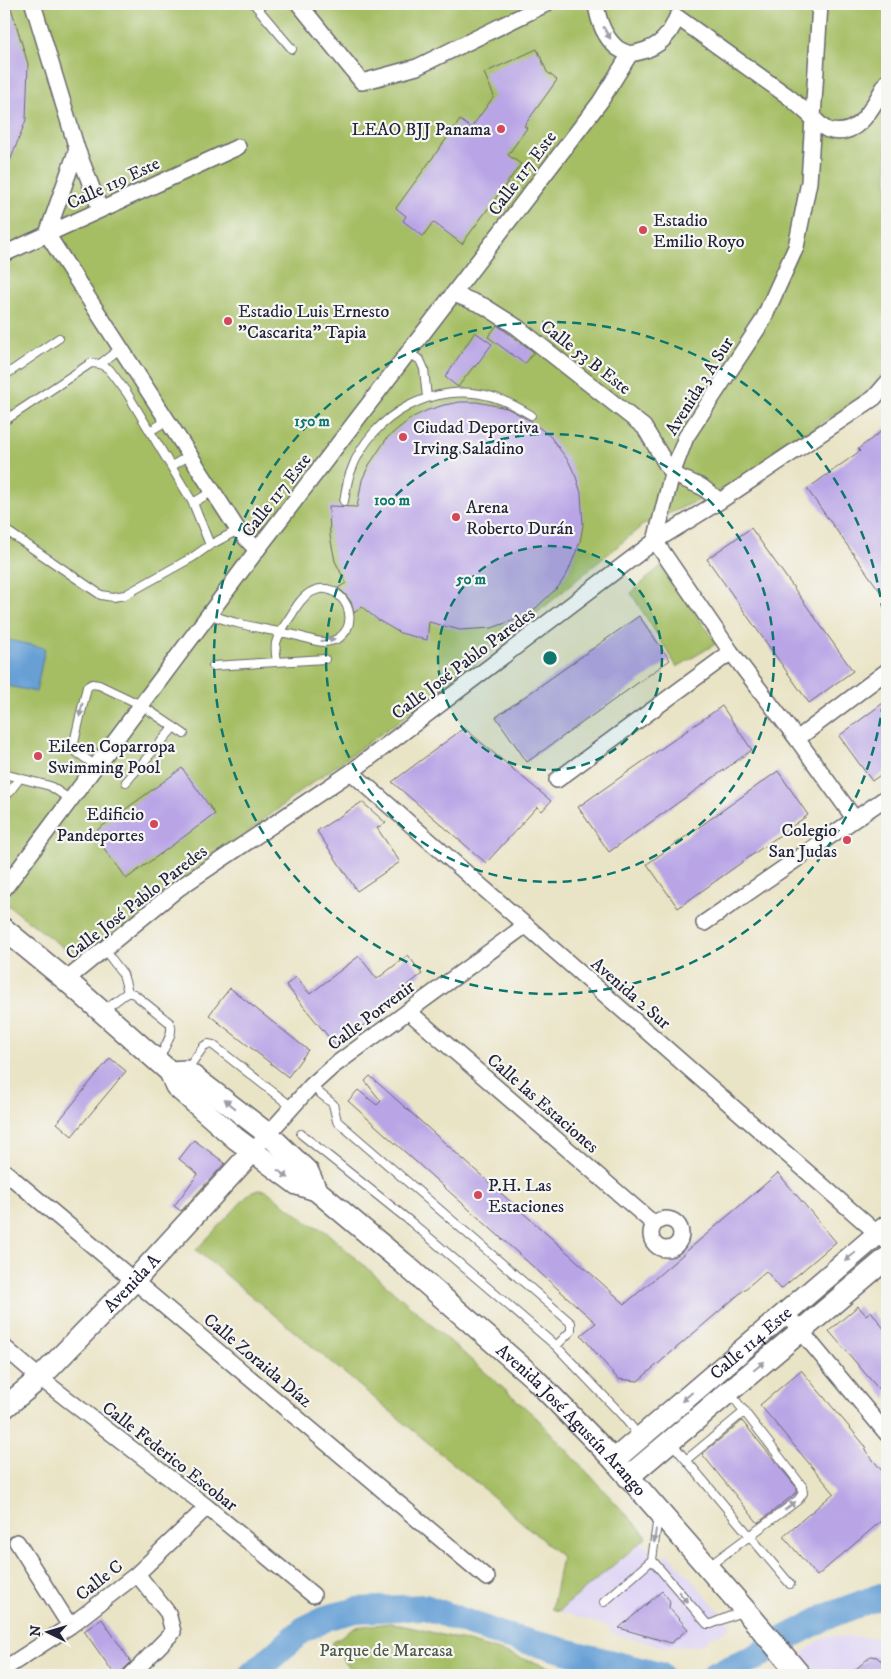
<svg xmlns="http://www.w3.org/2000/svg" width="891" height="1679" viewBox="0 0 891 1679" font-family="'IM FELL DW Pica',serif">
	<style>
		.built { fill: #dfd5f5 }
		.green { fill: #a5be63; stroke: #64704f }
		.water { fill: #67a0d6; stroke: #446188 }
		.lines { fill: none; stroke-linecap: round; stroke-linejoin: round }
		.river { stroke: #67a0d6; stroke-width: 26 }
		.building { fill: #b9a5e6 }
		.lane-casing { stroke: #68666c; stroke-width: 10 }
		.street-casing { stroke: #68666c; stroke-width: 18 }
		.secondary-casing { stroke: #68666c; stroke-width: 24 }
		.lane { stroke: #fff; stroke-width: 8 }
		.street { stroke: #fff; stroke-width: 15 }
		.secondary { stroke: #fff; stroke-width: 21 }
		.oneway { fill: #9c9ca7 }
		.ring { fill: none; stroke: #0f766e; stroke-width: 2.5; stroke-dasharray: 9 6 }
		.poi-dot { fill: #d1495b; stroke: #f6f6f2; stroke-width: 2 }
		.labels { text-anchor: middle; stroke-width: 4.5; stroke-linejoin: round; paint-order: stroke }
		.poi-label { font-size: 18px; fill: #22223b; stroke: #f6f6f2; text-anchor: start }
		.street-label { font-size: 18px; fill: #22223b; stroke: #f6f6f2 }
		.park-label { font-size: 18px; fill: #505949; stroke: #f6f6f2 }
		.centre { fill: #0f766e; stroke: #f6f6f2; stroke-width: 2.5 }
		.ring-label { font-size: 15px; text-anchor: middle; font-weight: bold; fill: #0f766e; stroke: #f6f6f2; stroke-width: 4.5; stroke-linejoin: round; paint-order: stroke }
	</style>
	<rect width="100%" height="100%" fill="#f6f6f2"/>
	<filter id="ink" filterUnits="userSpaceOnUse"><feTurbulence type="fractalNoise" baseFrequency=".02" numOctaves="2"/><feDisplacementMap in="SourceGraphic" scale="10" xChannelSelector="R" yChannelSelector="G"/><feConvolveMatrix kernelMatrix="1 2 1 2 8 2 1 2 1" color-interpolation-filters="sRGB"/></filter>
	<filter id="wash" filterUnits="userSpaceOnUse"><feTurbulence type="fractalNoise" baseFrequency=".0096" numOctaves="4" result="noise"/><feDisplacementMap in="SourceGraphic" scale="20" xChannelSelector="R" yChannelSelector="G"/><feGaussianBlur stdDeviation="1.12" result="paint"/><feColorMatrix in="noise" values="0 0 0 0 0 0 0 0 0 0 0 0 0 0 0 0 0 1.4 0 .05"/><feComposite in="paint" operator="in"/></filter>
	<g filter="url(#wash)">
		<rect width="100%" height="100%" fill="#eae4c6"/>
		<!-- built -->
		<path class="built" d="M642,1541L659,1560L668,1553L732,1626L718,1635L707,1638L709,1641L697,1646L663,1647L611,1633L609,1627L559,1611Z
			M825,1636L887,1638V1675H818L801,1654Z"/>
		<!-- green -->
		<path class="green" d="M4,4H887V369L870,390L733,485L643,525L455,681L302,790L83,963L4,902Z
			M661,566L717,643L677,667L631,593Z
			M260,1190L267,1191L307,1222L325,1231L537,1418L647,1537L559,1611L552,1609L562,1557L479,1485L196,1250L252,1191Z
			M391,1623C453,1636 512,1654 572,1675H354L332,1643L354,1627Z"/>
		<!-- water -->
		<path class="water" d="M4,639L45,648L36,692L4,685Z"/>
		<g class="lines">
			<!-- river -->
			<path class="river" d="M251,1675L304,1629L329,1617L357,1610L425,1607L502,1635L660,1675
				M714,1675L757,1657L775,1644L828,1616L878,1597L887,1599"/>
		</g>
		<g id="blocks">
			<!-- building -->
			<path class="building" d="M4,4H10L28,64L26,120L5,174Z
				M537,49L547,72L557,80L524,126L527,128L508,155L521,164L462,244L433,222L423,236L403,221L406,216L396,208L460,120L471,128L492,99L494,96L484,73Z
				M497,325L534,352L525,364L488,337Z
				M475,332L492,344L475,367L474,366L458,387L445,377Z
				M460,402H477L507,408L531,421L550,436L569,462L576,477L581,493L583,525L580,542L568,572L559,586L536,608L522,617L492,628L460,630L429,622L427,640L400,633L378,620L362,607L354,613L351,602L344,593L338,588L346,583L335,561L330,536L329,506L357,507L362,480L369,465L387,438L400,427L413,417L428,410L444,405Z
				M887,427V601L807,489L860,451L858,449Z
				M751,528L853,671L809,703L707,559Z
				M639,616L670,660L527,762L496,717Z
				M887,700V770L872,781L839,736Z
				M722,706L752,750L609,852L578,807Z
				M464,728L551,801L542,811L537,807L486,863L392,782Z
				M182,768L215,814L126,879L93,833Z
				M778,771L808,815L678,908L647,864Z
				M362,802L386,823L377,828L400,862L357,891L317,831Z
				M408,955L422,974L391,998L394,1001L360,1028L358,1027L336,1046L286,985L296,977L310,994L359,956L377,979Z
				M230,988L308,1050L288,1077L209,1015Z
				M110,1058L126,1071L72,1136L57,1123Z
				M370,1076L625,1304L778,1173L836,1242L781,1289L766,1271L638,1381L618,1379L581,1335L596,1323L348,1101L358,1090L377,1105L381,1101L365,1081Z
				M194,1140L225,1163L181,1211L174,1206L198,1174L179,1159Z
				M858,1306L866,1315L871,1311L887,1333V1399L829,1331Z
				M801,1370L867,1448L865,1450L887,1477V1516L817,1576L783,1536L834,1493L760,1405Z
				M742,1421L797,1488V1492L758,1523L702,1454Z
				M662,1591L670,1601L669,1608L688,1629L671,1643L619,1628Z
				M102,1619L131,1662L124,1669L122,1675H115L84,1631Z
				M871,1656L877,1657L880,1660L887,1661V1675H849Z"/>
		</g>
	</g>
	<g filter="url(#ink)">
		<use href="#blocks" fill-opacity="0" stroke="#68666c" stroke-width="1"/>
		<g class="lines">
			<!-- lane casing -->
			<g class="lane-casing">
				<path id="lane" d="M254,4L292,49
					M409,353L420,360L424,369L427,398
					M100,364L121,348
					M4,376L59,338
					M4,421L91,363L100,364L109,369L127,393L193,503L210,545
					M150,431L168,420
					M172,466L190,455
					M344,501C346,491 347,480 351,471C371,414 435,380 493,397C507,401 519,408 531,415
					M193,503L213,491
					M4,529L101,595L113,597L125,595L193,557L210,545L238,530
					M209,614C236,625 266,629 294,635C304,637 315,642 325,642C328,642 336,640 339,638C370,615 325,559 295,609C289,620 279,631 276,643C275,649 276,656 277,662
					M213,666L325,659
					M96,766L75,751L73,747L87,687L92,684L99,685L141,705L184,734
					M4,774L50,786L71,800
					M126,782L174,727
					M4,799L20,778
					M104,949L123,974L128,992
					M102,1011L128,992L134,994L170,1023C175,1033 163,1049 159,1059
					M186,1071L204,1046L208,1044L213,1045L292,1107
					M311,1086L333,1104L337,1121L571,1323V1331L556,1346
					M301,1134L411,1222L556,1346L621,1414L640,1437
					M671,1442L790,1584
					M686,1460L745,1411
					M652,1560L707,1624H711L743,1611
					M709,1566L798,1500L803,1493L802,1486L730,1393
					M604,1602L652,1560L658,1516"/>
			</g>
			<!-- street casing -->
			<g class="street-casing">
				<path id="street" d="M33,4L77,149L100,209
					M299,4L362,82L417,67L546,4
					M596,4C598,19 604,36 616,47C619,50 625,52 630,54
					M820,4L813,118C817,121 823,128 828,130C860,140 874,103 887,82
					M677,17L789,97L813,118L809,182L796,247L762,322L686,437L672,474L655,541L731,652L797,739L854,818
					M77,149L47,234L238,530L257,550
					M4,254L238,147
					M454,294L484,306L517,327L644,427L672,474L702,487L720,501
					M797,739L887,671
					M351,772L887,1242
					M557,780L731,652
					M4,889L257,550L600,102L630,54C654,50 668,41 677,17
					M704,923L887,797
					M66,980L179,888L351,772L655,541L720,501L874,398L887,383
					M408,1011L654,1224
					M252,1152L311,1086L332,1067L526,925
					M4,1171L487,1578
					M651 1234a15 15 0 1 1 30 0a15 15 0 1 1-30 0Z
					M785,1312L887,1434
					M4,1347L40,1378L207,1507L313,1595
					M17,1542L70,1626
					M4,1669L70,1626L137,1574L207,1507
					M131,1675L173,1632L168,1613L137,1574"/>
			</g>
			<!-- secondary casing -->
			<g class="secondary-casing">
				<g id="secondary">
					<path id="s1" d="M4,929L66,980L170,1072L176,1086L235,1138L297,1184L316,1190L402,1262L533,1377L614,1460L752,1618L800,1675"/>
					<path d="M170,1072L186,1071L268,1134L308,1172L316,1190"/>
					<path id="s2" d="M4,1408L40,1378L135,1280L252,1152"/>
					<path id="s3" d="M614,1460L887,1226"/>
					<path d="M628,1477L887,1258"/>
				</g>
			</g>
			<!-- lane -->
			<use href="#lane" class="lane"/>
			<!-- street -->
			<use href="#street" class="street"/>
			<!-- secondary -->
			<use href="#secondary" class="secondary"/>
		</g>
		<!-- one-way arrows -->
		<defs><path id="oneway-solid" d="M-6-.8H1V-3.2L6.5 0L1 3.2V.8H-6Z" transform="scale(1.25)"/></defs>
		<g class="oneway">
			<use href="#oneway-solid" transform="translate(607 33) rotate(59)"/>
			<use href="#oneway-solid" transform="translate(328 640) rotate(-8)"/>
			<use href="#oneway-solid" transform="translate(81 710) rotate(103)"/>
			<use href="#oneway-solid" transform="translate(230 1104) rotate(-142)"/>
			<use href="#oneway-solid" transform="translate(283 1174) rotate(36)"/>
			<use href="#oneway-solid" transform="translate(850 1257) rotate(140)"/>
			<use href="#oneway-solid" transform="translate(759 1366) rotate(-40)"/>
			<use href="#oneway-solid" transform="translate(687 1397) rotate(139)"/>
			<use href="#oneway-solid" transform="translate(790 1506) rotate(-37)"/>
			<use href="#oneway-solid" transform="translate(655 1536) rotate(98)"/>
			<use href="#oneway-solid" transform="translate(683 1597) rotate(50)"/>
		</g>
	</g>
	<!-- distance rings -->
	<circle cx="550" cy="658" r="112" fill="#0f766e" fill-opacity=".12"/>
	<g class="ring">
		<circle cx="550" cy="658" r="112"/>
		<circle cx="550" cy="658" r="224"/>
		<circle cx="550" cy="658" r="336"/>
	</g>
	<!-- markers -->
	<g class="poi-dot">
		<circle cx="501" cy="129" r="5"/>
		<circle cx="643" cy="230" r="5"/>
		<circle cx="228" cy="321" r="5"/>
		<circle cx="403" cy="437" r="5"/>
		<circle cx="456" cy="517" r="5"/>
		<circle cx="38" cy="756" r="5"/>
		<circle cx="154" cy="824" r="5"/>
		<circle cx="847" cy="840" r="5"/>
		<circle cx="478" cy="1195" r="5"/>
	</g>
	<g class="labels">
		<!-- poi labels -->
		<g class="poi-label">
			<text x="491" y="135" text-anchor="end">LEAO BJJ Panama</text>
			<text x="653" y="226">Estadio<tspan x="653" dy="21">Emilio Royo</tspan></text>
			<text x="238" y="317">Estadio Luis Ernesto<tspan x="238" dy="21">"Cascarita" Tapia</tspan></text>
			<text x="413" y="433">Ciudad Deportiva<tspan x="413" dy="21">Irving Saladino</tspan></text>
			<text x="466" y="513">Arena<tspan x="466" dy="21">Roberto Durán</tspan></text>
			<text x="48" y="752">Eileen Coparropa<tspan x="48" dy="21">Swimming Pool</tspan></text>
			<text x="144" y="820" text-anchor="end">Edificio<tspan x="144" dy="21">Pandeportes</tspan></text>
			<text x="837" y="836" text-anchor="end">Colegio<tspan x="837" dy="21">San Judas</tspan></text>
			<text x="488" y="1191">P.H. Las<tspan x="488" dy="21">Estaciones</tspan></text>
		</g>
		<!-- street labels -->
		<g class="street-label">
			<text transform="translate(522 173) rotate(-53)" y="6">Calle 117 Este</text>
			<text transform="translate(113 183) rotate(-25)" y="6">Calle 119 Este</text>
			<text transform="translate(586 357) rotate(38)" y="6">Calle 53 B Este</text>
			<text transform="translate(699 386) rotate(-58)" y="6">Avenida 3 A Sur</text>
			<text transform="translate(276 495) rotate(-52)" y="6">Calle 117 Este</text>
			<text transform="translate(463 663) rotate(-37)" y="6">Calle José Pablo Paredes</text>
			<text transform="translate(136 902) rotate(-38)" y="6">Calle José Pablo Paredes</text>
			<text transform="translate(631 993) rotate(41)" y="6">Avenida 2 Sur</text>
			<text transform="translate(371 1015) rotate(-37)" y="6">Calle Porvenir</text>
			<text transform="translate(543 1103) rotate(41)" y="6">Calle las Estaciones</text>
			<text dy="6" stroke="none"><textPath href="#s2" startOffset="179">Avenida A</textPath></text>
			<text dy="6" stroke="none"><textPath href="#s3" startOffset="180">Calle 114 Este</textPath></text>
			<text transform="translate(258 1360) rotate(40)" y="6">Calle Zoraida Díaz</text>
			<text dy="6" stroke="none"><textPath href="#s1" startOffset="754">Avenida José Agustín Arango</textPath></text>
			<text transform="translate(170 1456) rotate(38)" y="6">Calle Federico Escobar</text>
			<text transform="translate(99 1580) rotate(-38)" y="6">Calle C</text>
		</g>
		<!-- park labels -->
		<g class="park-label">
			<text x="386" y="1656">Parque de Marcasa</text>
		</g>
	</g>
	<circle cx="550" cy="658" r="8" class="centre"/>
	<g class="ring-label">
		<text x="312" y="426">150 m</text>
		<text x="392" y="505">100 m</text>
		<text x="471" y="584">50 m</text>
	</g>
	<!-- margin -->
	<rect width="891" height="1679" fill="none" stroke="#f6f6f2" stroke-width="20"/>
	<!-- north arrow -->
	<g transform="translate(48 1632) rotate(275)" stroke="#f6f6f2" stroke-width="4" paint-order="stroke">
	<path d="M0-4L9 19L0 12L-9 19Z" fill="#22223b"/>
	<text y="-8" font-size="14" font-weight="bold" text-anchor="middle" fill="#22223b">N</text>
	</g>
</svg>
